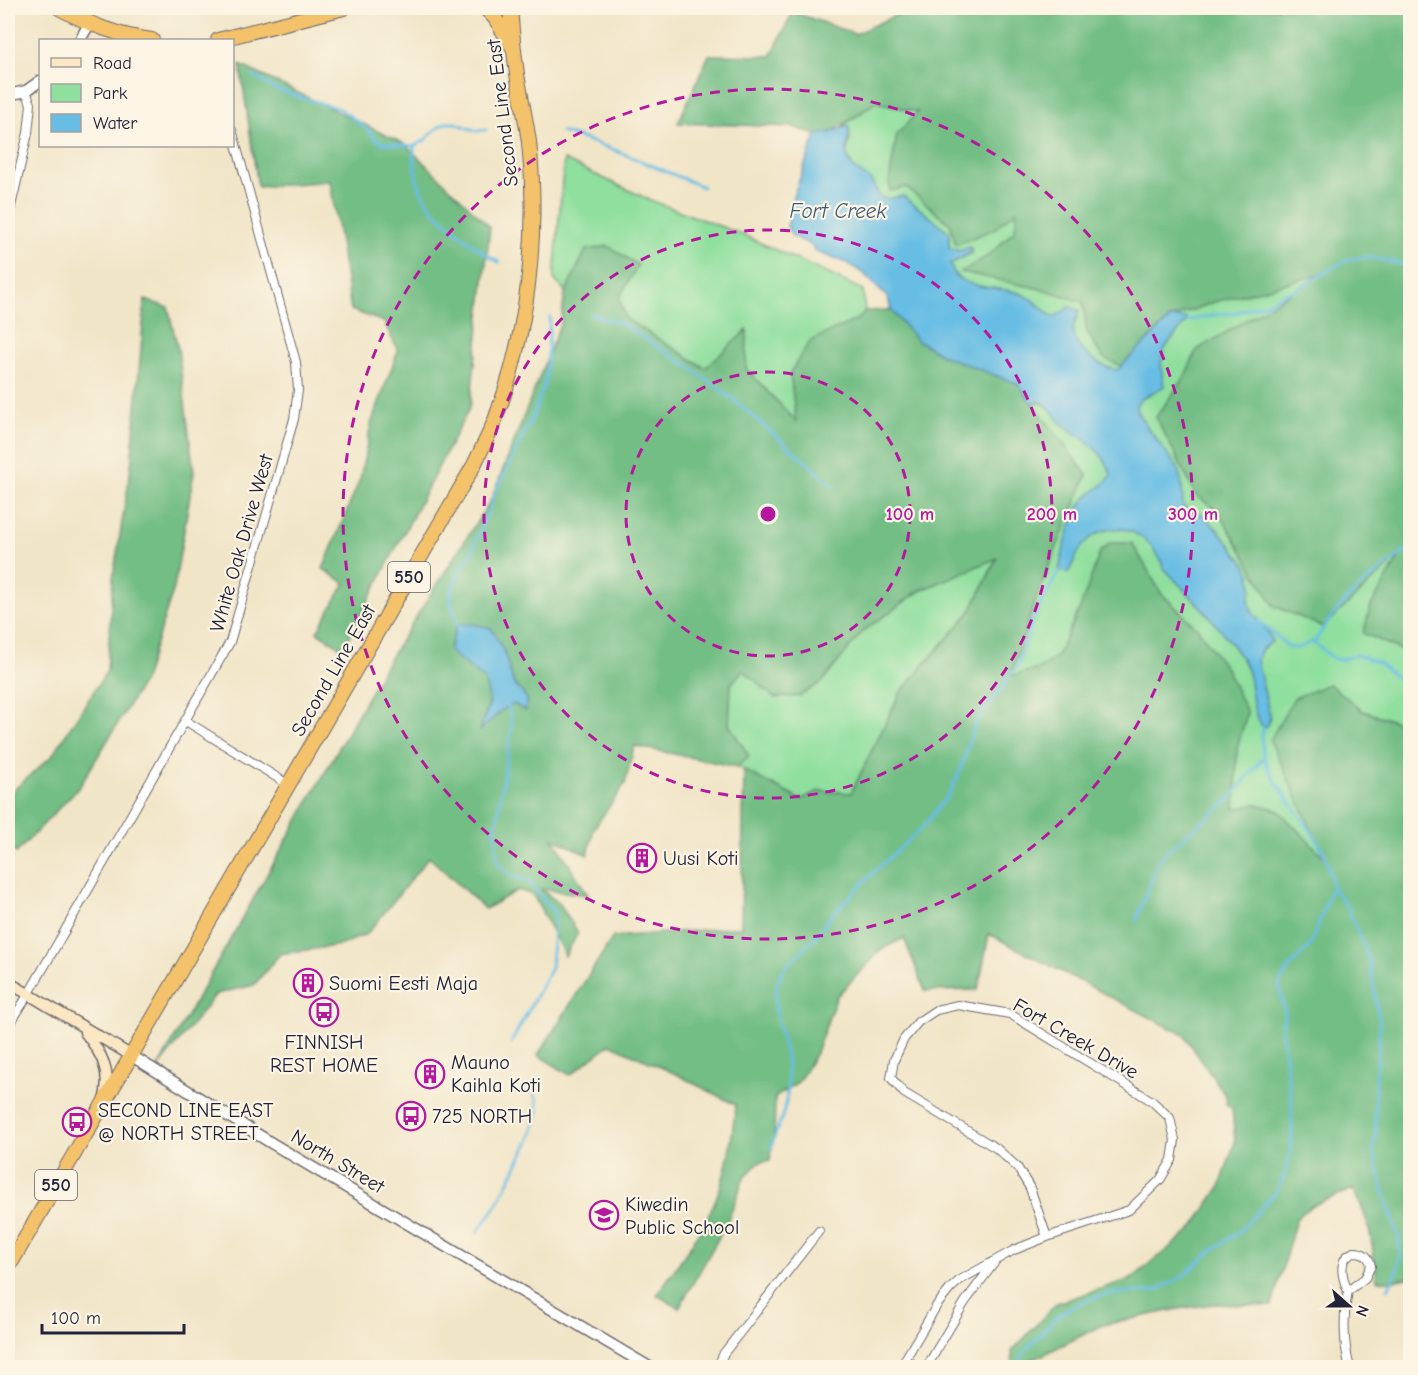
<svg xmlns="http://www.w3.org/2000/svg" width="1418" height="1375" viewBox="0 0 1418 1375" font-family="'Comic Neue',sans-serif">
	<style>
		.green { fill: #8fdf9e; stroke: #58806c; stroke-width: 1.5 }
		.forest { fill: #73be85; stroke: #4a7060; stroke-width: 1.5; fill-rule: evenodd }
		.water { fill: #67bde4; stroke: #447090; stroke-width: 1.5 }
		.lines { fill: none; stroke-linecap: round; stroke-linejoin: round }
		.stream { stroke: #67bde4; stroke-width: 3 }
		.minor-casing { stroke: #6a666c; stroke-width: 10 }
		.tertiary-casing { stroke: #6a666c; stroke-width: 13 }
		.secondary-casing { stroke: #6a666c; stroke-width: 13 }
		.trunk-casing { stroke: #6a666c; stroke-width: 16 }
		.minor { stroke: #fff; stroke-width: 8 }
		.tertiary { stroke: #fff; stroke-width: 10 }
		.secondary { stroke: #fbe7c3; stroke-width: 10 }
		.trunk { stroke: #f4c26a; stroke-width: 14 }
		.ring { fill: none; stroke: #b5179e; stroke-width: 3; stroke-dasharray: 10 8 }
		.labels { text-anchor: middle; stroke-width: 4.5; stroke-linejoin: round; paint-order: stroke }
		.shield { fill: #fcf5e5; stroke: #63616e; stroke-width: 1.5 }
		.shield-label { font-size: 18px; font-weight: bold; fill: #22223b }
		.street-label { font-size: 20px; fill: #22223b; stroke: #fcf5e5 }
		.poi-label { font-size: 20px; fill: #22223b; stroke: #fcf5e5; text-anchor: start }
		.water-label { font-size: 21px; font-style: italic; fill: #3a5876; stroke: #fcf5e5 }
		.centre { fill: #b5179e; stroke: #fcf5e5; stroke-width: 3 }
		.ring-label { font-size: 18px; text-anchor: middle; font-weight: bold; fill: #b5179e; stroke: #fcf5e5; stroke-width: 4.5; stroke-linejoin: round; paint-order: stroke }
	</style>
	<rect width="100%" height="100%" fill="#fcf5e5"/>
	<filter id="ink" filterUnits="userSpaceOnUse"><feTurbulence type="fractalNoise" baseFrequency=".0167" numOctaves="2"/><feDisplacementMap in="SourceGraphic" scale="12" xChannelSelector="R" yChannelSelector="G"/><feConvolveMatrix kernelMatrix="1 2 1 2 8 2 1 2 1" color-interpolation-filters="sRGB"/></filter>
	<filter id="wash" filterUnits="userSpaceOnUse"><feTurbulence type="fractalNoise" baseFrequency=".008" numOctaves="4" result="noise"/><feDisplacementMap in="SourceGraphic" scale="24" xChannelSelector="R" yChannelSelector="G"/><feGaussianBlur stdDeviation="1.35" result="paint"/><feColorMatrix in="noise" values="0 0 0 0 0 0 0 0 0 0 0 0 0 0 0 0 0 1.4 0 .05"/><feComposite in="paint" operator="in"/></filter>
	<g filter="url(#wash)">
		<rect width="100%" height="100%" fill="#f1e5c7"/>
		<!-- green -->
		<path class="green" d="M876,102L918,112L890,190L906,187L950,224L994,229L1017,209L1016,230L988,256L962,272L1046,290L1083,302L1087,332L1171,318L1214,302L1324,273L1197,350L1183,380L1156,417L1196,495L1219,512L1275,606L1402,554L1371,606L1364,633L1410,654V726L1363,711L1329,684L1327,859L1235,810L1237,748L1247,713L1198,629L1161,594L1132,543L1081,606L1057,656L1039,669L1011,677C1030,607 1059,541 1087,475L1032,403C1044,402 1047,405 1054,414L1074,324L1078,317L1060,314L1053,317C1042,309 1034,299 1022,294C1001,285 956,293 950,264L972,253L970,247L960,251L949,248V232L903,196L889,199L880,197L871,181L855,170L846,154L850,139L848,126L842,127Z
			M564,160L650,200L741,234L863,290L865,311L858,319L810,341L790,373L797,422L746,369L747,330L706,369L626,319L573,300L554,279Z
			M997,557L971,611L901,692L851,793L819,791L801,800L737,767L749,756L729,725L731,684L743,670L775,698L822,682L863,631L920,591Z"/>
		<!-- forest -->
		<path class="forest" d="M911,8H1410V654L1363,633L1371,606L1400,556L1323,627L1274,606L1219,512L1196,495L1156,417L1183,380L1197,350L1321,274L1214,302L1171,318L1121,366L1103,358L1087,332L1083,302L1046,290L961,272L988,256L1015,230L1017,210L994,229L956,245L950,224L906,187L890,191L889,181L897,134L918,112L876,102L832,132L816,135L794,127L678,123L709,55L771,56L793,12L855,34Z
			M240,65L405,144L490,227L470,407L343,649L317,632L345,583L323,569L360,479L371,424L398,351L384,322L351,310L330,181L258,187Z
			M608,246L638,265L619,298L626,319L705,368L747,330L746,369L796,421L790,373L810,341L858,319L865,311L891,310L917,340L942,355L1018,384L1087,475C1059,541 1030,607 1011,676L1039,669L1057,656L1081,606L1100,552L1110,543H1132L1161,593L1198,629L1227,670L1247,713L1237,748L1235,809L1256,804L1278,810L1325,858L1270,740L1294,698L1329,684L1363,711L1410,726V1278L1387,1281L1377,1280C1373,1248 1370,1218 1353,1189L1311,1206L1296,1219L1272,1306L1214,1304L1178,1309L1103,1325L1030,1361L1031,1367H1013L1012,1351L1057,1303L1131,1279L1191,1230L1220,1187L1235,1142L1232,1108L1226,1104L1227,1098L1184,1035L989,934L978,990L925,991L904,938L882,949L837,996L815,1055L798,1082L775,1098L774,1138L770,1160L758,1163L744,1178L727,1223L679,1308L657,1295C679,1262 705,1229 719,1191C729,1164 732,1133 736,1105L676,1074L610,1044L570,1075L538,1055L613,937L741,927L744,770L800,800L819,791L851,793L901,692L971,611L997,558L919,591L863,631L822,682L800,696L775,698L743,670L731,684L729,725L749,756L737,767L634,746L625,784L594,828L588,855L553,838L588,895L541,889L560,904L578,933L565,956L533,895L518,890L485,909L429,857L367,934L341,945L280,954L254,985L216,994L157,1069L388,661L491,500L561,322L565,293L586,250ZM503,649L514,684L527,698L525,710L514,704L502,710L480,729L490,701L485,680Z
			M145,300L168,307L178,349L194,472L174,588L144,680L80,786L16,853L8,847V795L52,756L107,671L113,578L131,467Z"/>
		<!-- water -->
		<path class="water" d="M849,126C850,136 846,148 847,155C849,169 861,172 870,180C874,184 877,192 880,197L889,199L903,196L949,232V248L960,251L970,247L972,252L950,264L955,276C973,289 998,287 1018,293C1032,296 1041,309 1053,317L1060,314L1069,307L1079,310C1078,317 1072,325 1073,333C1076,351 1101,367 1117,370L1171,318H1185L1187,321C1166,348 1156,348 1164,386C1155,394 1143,394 1136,405L1137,412L1148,428L1178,468L1182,484L1183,505L1187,510L1201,513L1220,532L1246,565L1251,576L1252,589L1249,599L1251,610L1270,635L1272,642L1262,649L1257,660L1270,717C1269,722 1269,727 1263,727C1248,709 1255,681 1243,661C1221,625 1191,598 1164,568C1151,532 1113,514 1084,544C1077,552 1073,564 1068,573L1059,571C1063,550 1071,516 1084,500C1093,489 1105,487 1111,475C1107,451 1077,436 1060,422C1055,417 1052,409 1045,404C1041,401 1037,402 1032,403L1018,384L942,355L917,340L891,310L888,298L863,273L847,263L816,252L811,245L792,236L787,226L792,211L793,197L816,135L832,132Z
			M457,624H472L491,628L503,649L514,684L527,698L526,711L514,704L502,710L480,731L490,702L485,680L449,651Z"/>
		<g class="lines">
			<!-- stream -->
			<path class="stream" d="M253,76L277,90L340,109L367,129L376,139L383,143L414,146L424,141L435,130L445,123H455L477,131L486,130
				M561,132C610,146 656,168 703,187
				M414,146C414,163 415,180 423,195C432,214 480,252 499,262
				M591,314L622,324L690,367L733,399L835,487
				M1187,321L1221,314L1233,313L1267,303L1288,292L1297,290L1334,267L1351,259L1369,257L1410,266
				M1259,621L1289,647L1299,648L1311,642L1314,643
				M458,626L451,604V591L463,565L470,556L496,491L533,416L546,379L550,317
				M1314,643C1338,601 1372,576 1410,548
				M1314,643L1333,658L1340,660L1356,655L1363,657L1379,663L1395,677L1410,681
				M508,703L512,725L495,831L498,863L510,875L528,881L555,914L551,968L511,1043
				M1332,887L1347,906L1369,959L1380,1024L1375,1096L1376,1137L1373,1149L1384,1192L1399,1239L1400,1258L1397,1271L1388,1289
				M1136,921L1158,862L1167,851L1229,800L1264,757
				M771,1148C776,1129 786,1113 787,1094C788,1081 788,1065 785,1052C779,1025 768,995 783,970L813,940L830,917L876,870L923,827L949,794L959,774L975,724L1018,665L1032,621L1059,571
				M477,1233L497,1205L531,1137L538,1112L537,1100L531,1085
				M1021,1368L1022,1354L1057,1317L1071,1307L1093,1298L1114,1293L1155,1291L1182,1277L1214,1249L1238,1233L1276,1192L1284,1176L1291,1148L1292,1128L1291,1097L1281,1029L1285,1014L1279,984L1291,965L1310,946L1332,887C1332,826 1249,783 1263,727"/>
		</g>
	</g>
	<g filter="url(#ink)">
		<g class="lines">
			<!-- minor casing -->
			<g class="minor-casing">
				<path id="minor" d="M8,219L28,133L31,104L26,91
					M186,721L289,785
					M8,1027L28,995L230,642L294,419L298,390L296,362L232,130
					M1354,1252C1364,1252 1369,1256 1371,1266L1365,1278L1348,1291C1342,1278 1337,1258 1354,1252Z
					M1348,1291C1343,1317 1343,1342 1350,1368
					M905,1359L919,1368
					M717,1368L724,1353L819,1231
					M900,1368L937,1305L951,1288L960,1280L1014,1250L1047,1237L1129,1210L1160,1180L1172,1160L1175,1140L1170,1118L1152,1101L1010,1014L958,1005L936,1010L918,1022L904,1039L894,1060L891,1078L904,1093L996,1148L1017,1167L1030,1188L1047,1237
					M926,1368L965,1302L994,1263"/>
			</g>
			<!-- tertiary casing -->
			<g class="tertiary-casing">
				<path id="tertiary" d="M80,40L89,24
					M8,95L26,91L40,81
					M132,1056L273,1144L651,1368"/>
			</g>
			<!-- secondary casing -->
			<g class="secondary-casing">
				<path id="secondary" d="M8,982L132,1056
					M85,1032C101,1053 111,1069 105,1097"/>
			</g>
			<!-- trunk casing -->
			<g class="trunk-casing">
				<path id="trunk" d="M59,8C89,24 118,36 152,40
					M485,8L495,18L512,46
					M218,40L344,8
					M8,1268L474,465C481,450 489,435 495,420C528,334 539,234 529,142C526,121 522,101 518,80C514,56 512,32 510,8"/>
			</g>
			<!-- minor -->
			<use href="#minor" class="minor"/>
			<!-- tertiary -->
			<use href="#tertiary" class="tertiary"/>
			<!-- secondary -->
			<use href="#secondary" class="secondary"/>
			<!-- trunk -->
			<use href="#trunk" class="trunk"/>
		</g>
	</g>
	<!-- distance rings -->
	<g class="ring">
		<circle cx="768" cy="514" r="142"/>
		<circle cx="768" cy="514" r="284"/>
		<circle cx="768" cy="514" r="425"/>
	</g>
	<!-- icons -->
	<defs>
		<g id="building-ring" transform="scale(1.5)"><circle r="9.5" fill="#fcf5e5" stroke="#b5179e" stroke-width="1.5"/><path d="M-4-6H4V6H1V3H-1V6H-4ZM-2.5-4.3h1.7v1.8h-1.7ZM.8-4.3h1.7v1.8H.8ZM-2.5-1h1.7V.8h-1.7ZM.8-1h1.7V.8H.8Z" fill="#b5179e"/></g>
		<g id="bus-ring" transform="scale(1.5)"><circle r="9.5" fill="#fcf5e5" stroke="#b5179e" stroke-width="1.5"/><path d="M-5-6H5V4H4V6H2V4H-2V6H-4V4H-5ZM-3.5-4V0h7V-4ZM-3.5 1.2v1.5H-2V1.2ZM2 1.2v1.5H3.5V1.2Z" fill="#b5179e"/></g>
		<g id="school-ring" transform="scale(1.5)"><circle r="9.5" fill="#fcf5e5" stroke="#b5179e" stroke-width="1.5"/><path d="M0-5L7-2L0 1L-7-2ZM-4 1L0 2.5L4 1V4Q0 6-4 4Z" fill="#b5179e"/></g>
	</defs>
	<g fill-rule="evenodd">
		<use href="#building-ring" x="642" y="858"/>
		<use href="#building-ring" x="308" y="983"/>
		<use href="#bus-ring" x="324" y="1012"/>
		<use href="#building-ring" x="430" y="1074"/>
		<use href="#bus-ring" x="411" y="1116"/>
		<use href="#bus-ring" x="77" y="1122"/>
		<use href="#school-ring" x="604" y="1215"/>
	</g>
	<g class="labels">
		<!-- shield labels -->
		<g class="shield">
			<rect x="388" y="562" width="42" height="30" rx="4.5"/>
			<rect x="35" y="1170" width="42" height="30" rx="4.5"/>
		</g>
		<g class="shield-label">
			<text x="409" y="583">550</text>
			<text x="56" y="1191">550</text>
		</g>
		<!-- street labels -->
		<g class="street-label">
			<text transform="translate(502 113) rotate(-97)" y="7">Second Line East</text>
			<text transform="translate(241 543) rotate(-74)" y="7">White Oak Drive West</text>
			<text transform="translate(333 670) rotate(-60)" y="7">Second Line East</text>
			<text transform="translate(1076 1038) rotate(30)" y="7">Fort Creek Drive</text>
			<text transform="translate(338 1161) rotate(31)" y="7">North Street</text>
		</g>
		<!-- poi labels -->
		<g class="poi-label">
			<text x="663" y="865">Uusi Koti</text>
			<text x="329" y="990">Suomi Eesti Maja</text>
			<text x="324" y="1049" text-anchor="middle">FINNISH<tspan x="324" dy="23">REST HOME</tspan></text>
			<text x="451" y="1069">Mauno<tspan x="451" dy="23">Kaihla Koti</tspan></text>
			<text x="98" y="1117">SECOND LINE EAST<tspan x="98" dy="23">@ NORTH STREET</tspan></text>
			<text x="432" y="1123">725 NORTH</text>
			<text x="625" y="1211">Kiwedin<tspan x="625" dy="23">Public School</tspan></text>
		</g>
		<!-- water labels -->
		<g class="water-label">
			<text x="838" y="218">Fort Creek</text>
		</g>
	</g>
	<circle cx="768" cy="514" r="9" class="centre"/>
	<g class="ring-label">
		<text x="910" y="520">100 m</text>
		<text x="1052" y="520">200 m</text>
		<text x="1193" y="520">300 m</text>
	</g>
	<!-- margin -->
	<rect width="1418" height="1375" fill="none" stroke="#fcf5e5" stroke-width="30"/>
	<!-- legend -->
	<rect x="39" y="39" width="195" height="108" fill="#fcf5e5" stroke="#a5a1a1" stroke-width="1.5"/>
	<rect x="51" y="58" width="30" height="9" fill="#fbe7c3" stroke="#a5a1a1" stroke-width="1.5"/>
	<text x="93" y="69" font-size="18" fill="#22223b">Road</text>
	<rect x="51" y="84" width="30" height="18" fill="#8fdf9e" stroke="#a5a1a1" stroke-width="1.5"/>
	<text x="93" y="99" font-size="18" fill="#22223b">Park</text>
	<rect x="51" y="114" width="30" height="18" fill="#67bde4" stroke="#a5a1a1" stroke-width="1.5"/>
	<text x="93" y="129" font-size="18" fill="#22223b">Water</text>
	<!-- north arrow -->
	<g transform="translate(1349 1306) rotate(111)" stroke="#fcf5e5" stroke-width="4.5" paint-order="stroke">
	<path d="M0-4.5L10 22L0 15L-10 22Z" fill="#22223b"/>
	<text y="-9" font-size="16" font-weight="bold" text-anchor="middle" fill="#22223b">N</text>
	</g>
	<!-- scale -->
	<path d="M42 1324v9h142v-9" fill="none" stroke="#22223b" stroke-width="3"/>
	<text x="51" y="1324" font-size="18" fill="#22223b" stroke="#fcf5e5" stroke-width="4.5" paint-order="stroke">100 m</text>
</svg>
